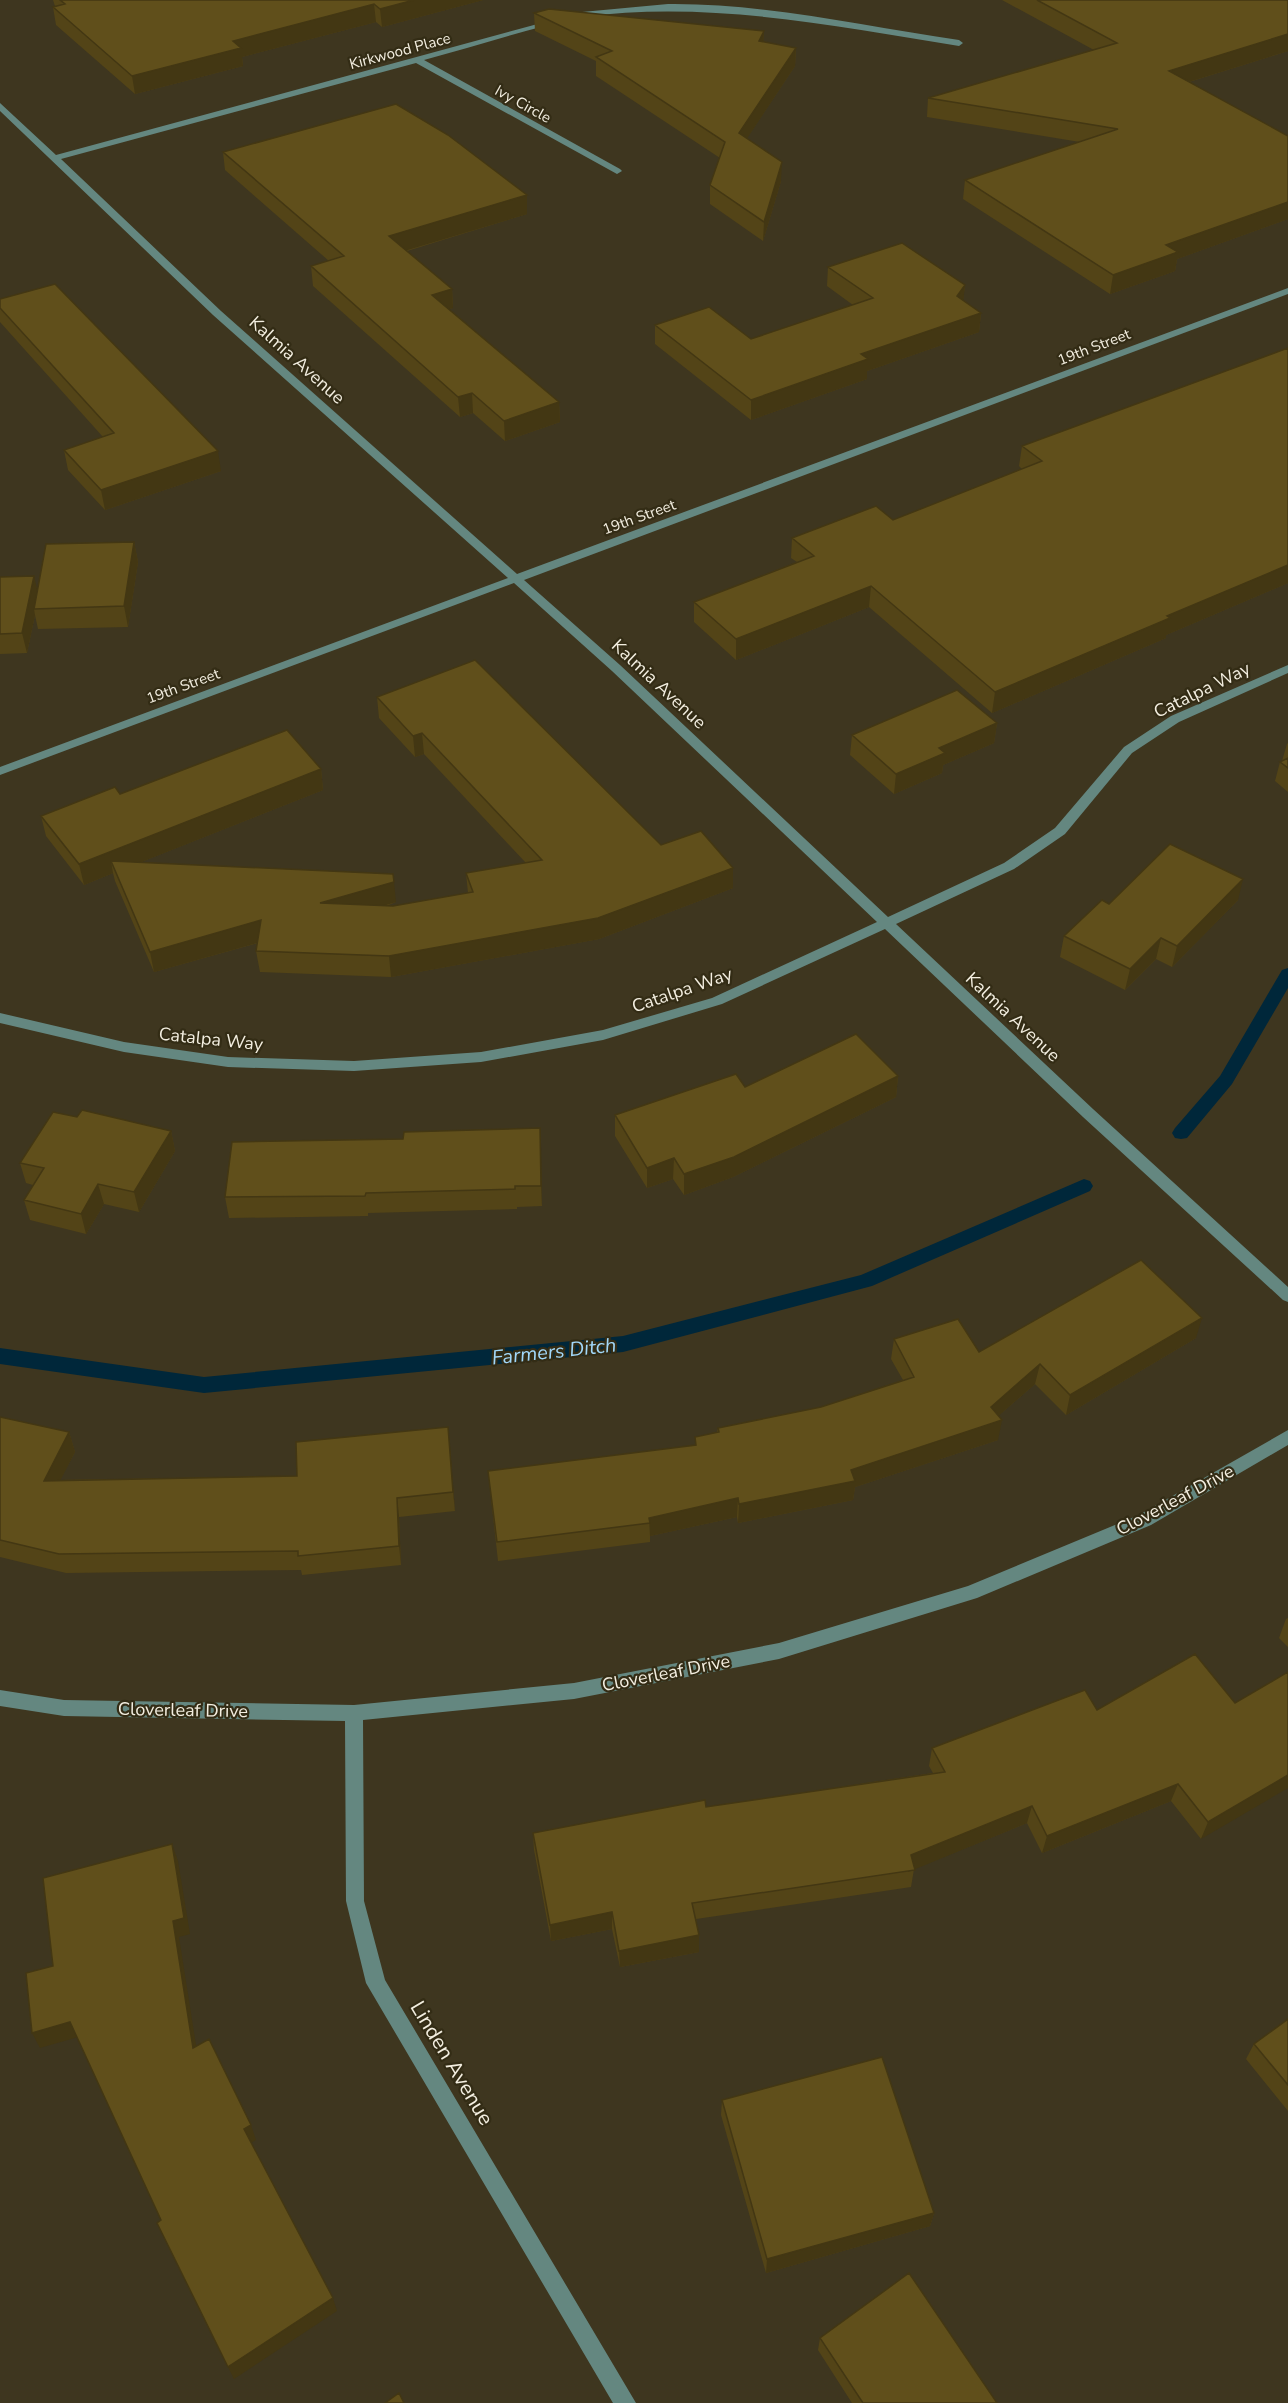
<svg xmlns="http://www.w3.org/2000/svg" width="1288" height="2403" viewBox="0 0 1288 2403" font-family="'Nunito Sans',sans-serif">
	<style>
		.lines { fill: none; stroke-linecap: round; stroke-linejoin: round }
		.stream { fill: #00273a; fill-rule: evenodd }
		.minor { fill: #648780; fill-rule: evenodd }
		.wall { fill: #534417 }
		.shaded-wall { fill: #433713 }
		.building { fill: #604f1b; stroke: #433713; stroke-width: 1.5 }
		.labels { text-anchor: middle; stroke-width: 4.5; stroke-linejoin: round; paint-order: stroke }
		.far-street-label { font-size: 15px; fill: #f3eee0; stroke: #332c15 }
		.street-label { font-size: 18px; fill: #f3eee0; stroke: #332c15 }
		.water-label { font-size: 20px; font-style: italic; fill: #a2d8f9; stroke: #332c15 }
		.near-street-label { font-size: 21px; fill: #f3eee0; stroke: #332c15 }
	</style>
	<rect width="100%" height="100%" fill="#3e361f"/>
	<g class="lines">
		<!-- stream -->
		<path class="stream" d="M1288,968V988L1232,1084L1187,1138L1181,1139L1175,1138L1172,1133L1175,1128L1220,1076L1282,970Z
			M1084,1179L1090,1181L1093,1186L1090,1191L872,1286L623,1352L204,1393L0,1364V1348L204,1377L623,1336L861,1275Z"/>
		<!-- minor -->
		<path class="minor" d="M668,4C765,3 863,26 959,40L963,43L959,46C836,26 707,0 583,17C530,28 477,46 424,60L620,169L622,171L617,174L416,63L61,159L221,311L517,574L1288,288V294L524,580L620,665L888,917L1004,863L1055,828L1124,747L1171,716L1288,665V673L1179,722L1132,753L1065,834L1014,869L896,924L1093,1109L1288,1287V1302L1283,1300L1083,1117L885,929L722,1004L603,1040L481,1062L354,1071L228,1067L124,1052L0,1023V1013L124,1042L228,1057L354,1061L481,1052L603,1030L712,998L877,922L612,671L514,583L0,775V767L508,578L213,315L0,111V103L56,155L582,12Z
			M1288,1430V1445L1151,1525L977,1598L779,1659L574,1699L363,1720L364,1901L385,1980L636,2403H613L366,1983L346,1901L345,1721L64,1716L0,1706V1690L64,1700L354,1705L574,1683L779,1643L968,1586L1139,1515Z"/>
	</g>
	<!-- wall -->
	<path class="wall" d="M53,0H483L382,27L376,22L242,57L243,66L135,94L56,25L53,7L55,6Z
		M1002,0H1288V51L1189,82L1288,136V219L1177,259L1175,271L1110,294L963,199L965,180L1080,142L927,117L928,98L1094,50Z
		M534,13L764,31L763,42L796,48L795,66L747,138L781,181L763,241L710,204V185L720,158L596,76V61L535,31Z
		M223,152L527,195V214L407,251L452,289L453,308L449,309L559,402L560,422L505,441L473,413L460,417L313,286L311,266L329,261L225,170Z
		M828,267L965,285L963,300L981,313L979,332L867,371V379L751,420L655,344V325L751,339L853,305L827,286Z
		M0,299L221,471L105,510L68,470L64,450L103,437L0,322Z
		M1288,348V583L1166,635V638L992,713L869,607L736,660L694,622V602L797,562L791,558L792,538L893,520L1022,469L1019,466L1022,446Z
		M134,542L138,562L128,627L38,629L35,615L27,653L0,654V577L37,590Z
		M377,697L661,845L733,868V888L599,939L391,977L260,972L256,951L258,943L154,972L115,881L113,873L84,885L46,836L41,816L120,794L321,769L323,790L141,862L396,902L386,906H393L468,893L466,873L526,863L424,754L415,757L379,718Z
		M997,723L994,743L943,765L942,773L894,794L850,755L852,735Z
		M1288,743V792L1275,781L1280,762L1282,761L1287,744Z
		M1238,900L1172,967L1156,959L1125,990L1060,957L1064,936L1109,904Z
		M898,1076L896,1097L733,1177L684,1195L673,1179L647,1188L615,1136V1115L745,1087Z
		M77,1117L171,1131L175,1151L139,1212L104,1204L86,1234L30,1220L24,1200L33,1185L26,1183L20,1163Z
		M540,1128L542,1206L517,1207V1209L368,1213V1216L229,1218L225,1197L403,1139Z
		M1196,1338L1066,1415L1035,1384L998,1416V1440L855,1487L853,1500L738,1523L737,1517L650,1536V1542L498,1561L488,1471L695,1445V1437L717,1432L718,1428L821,1407L903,1380L891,1359L894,1339L979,1352Z
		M0,1417L69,1432L75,1452L60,1480L297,1476L448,1427L455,1511L399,1517L401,1565L302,1575L301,1570L66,1573L0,1557Z
		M1288,1618V1647L1279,1638L1286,1619Z
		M1288,1672L1201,1839L1171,1801L1042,1853L1027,1823L914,1869L911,1887L696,1919L699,1935V1952L620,1967L612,1929L551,1941L534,1850L533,1833L933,1773L929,1766L932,1748L1097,1710L1235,1703Z
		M1288,2019V2111L1246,2059L1254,2044Z
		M722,2100L934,2213L930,2226L766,2273L721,2115Z
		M820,2338L997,2403H852L818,2350Z"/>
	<!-- shaded-wall -->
	<path class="shaded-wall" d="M414,0H483L382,27L380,9Z
		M374,4L376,22L242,57L243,66L135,94L132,76L233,41Z
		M764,31L763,49L759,41Z
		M1288,34V51L1166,89L1169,71Z
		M796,48L795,66L738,152L739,133Z
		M782,162L781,181L763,241L764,222Z
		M527,195V214L391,255L389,236Z
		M1288,202V219L1177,259L1175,271L1110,294L1113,275L1166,245Z
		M965,285L963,304L957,296Z
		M452,289L453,308L434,314L432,295Z
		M981,313L979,332L867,371V379L751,420V400L861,354Z
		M472,393L473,413L460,417L458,397Z
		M559,402L560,422L505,441L504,421Z
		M218,451L221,471L105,510L101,490Z
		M134,542L138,562L128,627L124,606Z
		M1288,565V583L1166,635V638L992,713L995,692L1167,616Z
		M34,576L39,597L34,609L35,615L27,653L22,633Z
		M871,586L869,607L736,660V639Z
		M997,723L994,743L943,765L942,773L894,794L896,774L939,748Z
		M422,733L424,754L415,757L413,736Z
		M321,769L323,790L116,872L111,861L113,873L84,885L79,864Z
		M733,868V888L599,939L391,977L389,956Z
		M1243,879L1238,900L1172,967L1177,946Z
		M394,882L396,902L323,924L320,903Z
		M261,920L264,941L154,972L150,952Z
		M1161,938L1156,959L1125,990L1130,969Z
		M898,1076L896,1097L733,1177L684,1195V1174Z
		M540,1128L541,1148L542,1206L541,1186Z
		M171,1131L175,1151L139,1212L134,1192Z
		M674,1158L673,1179L647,1188V1168Z
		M98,1184L104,1204L86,1234L81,1214Z
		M1202,1318L1196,1338L1066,1415L1070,1395Z
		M1040,1364L1035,1384L989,1424L1002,1420L998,1440L855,1487L853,1500L738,1523L739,1504L851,1470L991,1407Z
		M448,1427L450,1447L455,1511L453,1492Z
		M69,1432L75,1452L50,1500L44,1481Z
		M397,1498L399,1517L401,1565L399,1546Z
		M738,1498L737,1517L650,1536L649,1518Z
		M1288,1775V1788L1201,1839L1208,1822Z
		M1178,1784L1171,1801L1042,1853L1047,1836Z
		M1032,1806L1027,1823L908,1872L911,1855Z
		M172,1844L178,1861L190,1934L179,1937L199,2064L193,2048L173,1921Z
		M612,1912V1929L551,1941L550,1925Z
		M699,1935V1952L620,1967L619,1951Z
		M70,2022L78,2037L40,2048L32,2033Z
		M251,2125L256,2140L249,2144L244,2129Z
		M934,2213L930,2226L766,2273L767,2259Z
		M333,2298L337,2311L234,2379L228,2367Z"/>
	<!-- building -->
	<path class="building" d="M60,0H414L380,9L374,4L233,41L241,48L132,76L53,7L65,4Z
		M1037,0H1288V34L1169,71L1288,136V202L1166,245L1178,252L1113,275L965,180L1118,129L928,98L1117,43Z
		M549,9L764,31L759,41L796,48L739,133L782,162L764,222L710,185L725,142L596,57L612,51L534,13Z
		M396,104L448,135L527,195L389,236L452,289L432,295L559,402L504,421L472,393L458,397L311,266L344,256L223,152Z
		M902,243L965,285L957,296L981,313L861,354L868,359L751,400L655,325L709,307L751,339L873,298L828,267Z
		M55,284L218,451L101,490L64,450L114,433L0,308V299Z
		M1288,348V565L1167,616L1170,618L995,692L871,586L736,639L694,602L814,556L792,538L876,506L893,520L1042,461L1022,446Z
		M134,542L124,606L34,609L46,544Z
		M34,576L22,633L0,634V577Z
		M475,660L661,845L701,831L733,868L598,918L389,956L256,951L261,920L150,952L111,861L393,874L394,882L320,903L393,906L473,892L466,873L542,860L422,733L413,736L377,697Z
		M957,690L997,723L939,748L945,753L896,774L852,735Z
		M287,730L321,769L79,864L41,816L115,787L120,794Z
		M1288,758V768L1280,762Z
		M1170,844L1243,879L1177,946L1161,938L1130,969L1064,936L1102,900L1109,904Z
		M856,1034L898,1076L734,1157L684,1174L674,1158L647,1168L615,1115L736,1074L745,1087Z
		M82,1110L171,1131L134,1192L98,1184L81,1214L24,1200L44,1168L20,1163L53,1112L77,1117Z
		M540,1128L541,1186H515V1189L366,1193L365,1196L225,1197L232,1142L403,1139L404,1132Z
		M1141,1260L1202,1318L1070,1395L1040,1364L991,1407L1002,1420L851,1470L855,1481L739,1504L738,1498L649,1518L650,1523L497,1542L488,1471L696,1445L695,1437L719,1432L718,1428L821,1407L914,1377L894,1339L958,1319L979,1352Z
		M0,1417L69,1432L44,1481L297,1476L296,1442L448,1427L453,1492L397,1498L399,1546L298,1556V1551L59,1554L0,1540Z
		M1195,1654L1235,1703L1288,1672V1775L1208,1822L1178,1784L1047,1836L1032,1806L911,1855L915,1870L692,1903L699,1935L619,1951L612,1912L550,1925L533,1833L705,1800L706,1807L945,1772L932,1748L1085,1690L1097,1710Z
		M172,1844L184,1918L173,1921L193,2048L209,2039L251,2125L244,2129L333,2298L228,2367L157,2223L161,2220L70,2022L32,2033L26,1973L53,1966L43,1878Z
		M1288,2019V2085L1254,2044Z
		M882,2057L934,2213L767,2259L722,2100Z
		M909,2273L997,2403H863L820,2338Z
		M399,2393L404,2403H385Z"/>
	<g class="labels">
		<!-- far-street labels -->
		<g class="far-street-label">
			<text transform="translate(400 51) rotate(-15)" y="5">Kirkwood Place</text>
			<text transform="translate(523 104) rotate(29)" y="5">Ivy Circle</text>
			<text transform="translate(1094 347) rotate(-21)" y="5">19th Street</text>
			<text transform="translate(639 517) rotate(-20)" y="5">19th Street</text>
			<text transform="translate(183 686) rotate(-20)" y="5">19th Street</text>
		</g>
		<!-- street labels -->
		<g class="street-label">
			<text transform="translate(297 360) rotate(42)" y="6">Kalmia Avenue</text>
			<text transform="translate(659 684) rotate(43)" y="6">Kalmia Avenue</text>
			<text transform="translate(1202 690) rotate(-26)" y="6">Catalpa Way</text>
			<text transform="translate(682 990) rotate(-19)" y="6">Catalpa Way</text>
			<text transform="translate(1013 1017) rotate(43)" y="6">Kalmia Avenue</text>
			<text transform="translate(211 1039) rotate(6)" y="6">Catalpa Way</text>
			<text transform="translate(1175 1500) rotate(-28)" y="6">Cloverleaf Drive</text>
			<text transform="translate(666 1673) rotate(-11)" y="6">Cloverleaf Drive</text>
			<text transform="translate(183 1710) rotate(1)" y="6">Cloverleaf Drive</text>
		</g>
		<!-- water labels -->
		<g class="water-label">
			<text transform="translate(554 1351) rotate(-6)" y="7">Farmers Ditch</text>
		</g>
		<!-- near-street labels -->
		<g class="near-street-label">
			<text transform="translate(452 2063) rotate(59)" y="7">Linden Avenue</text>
		</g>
	</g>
</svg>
